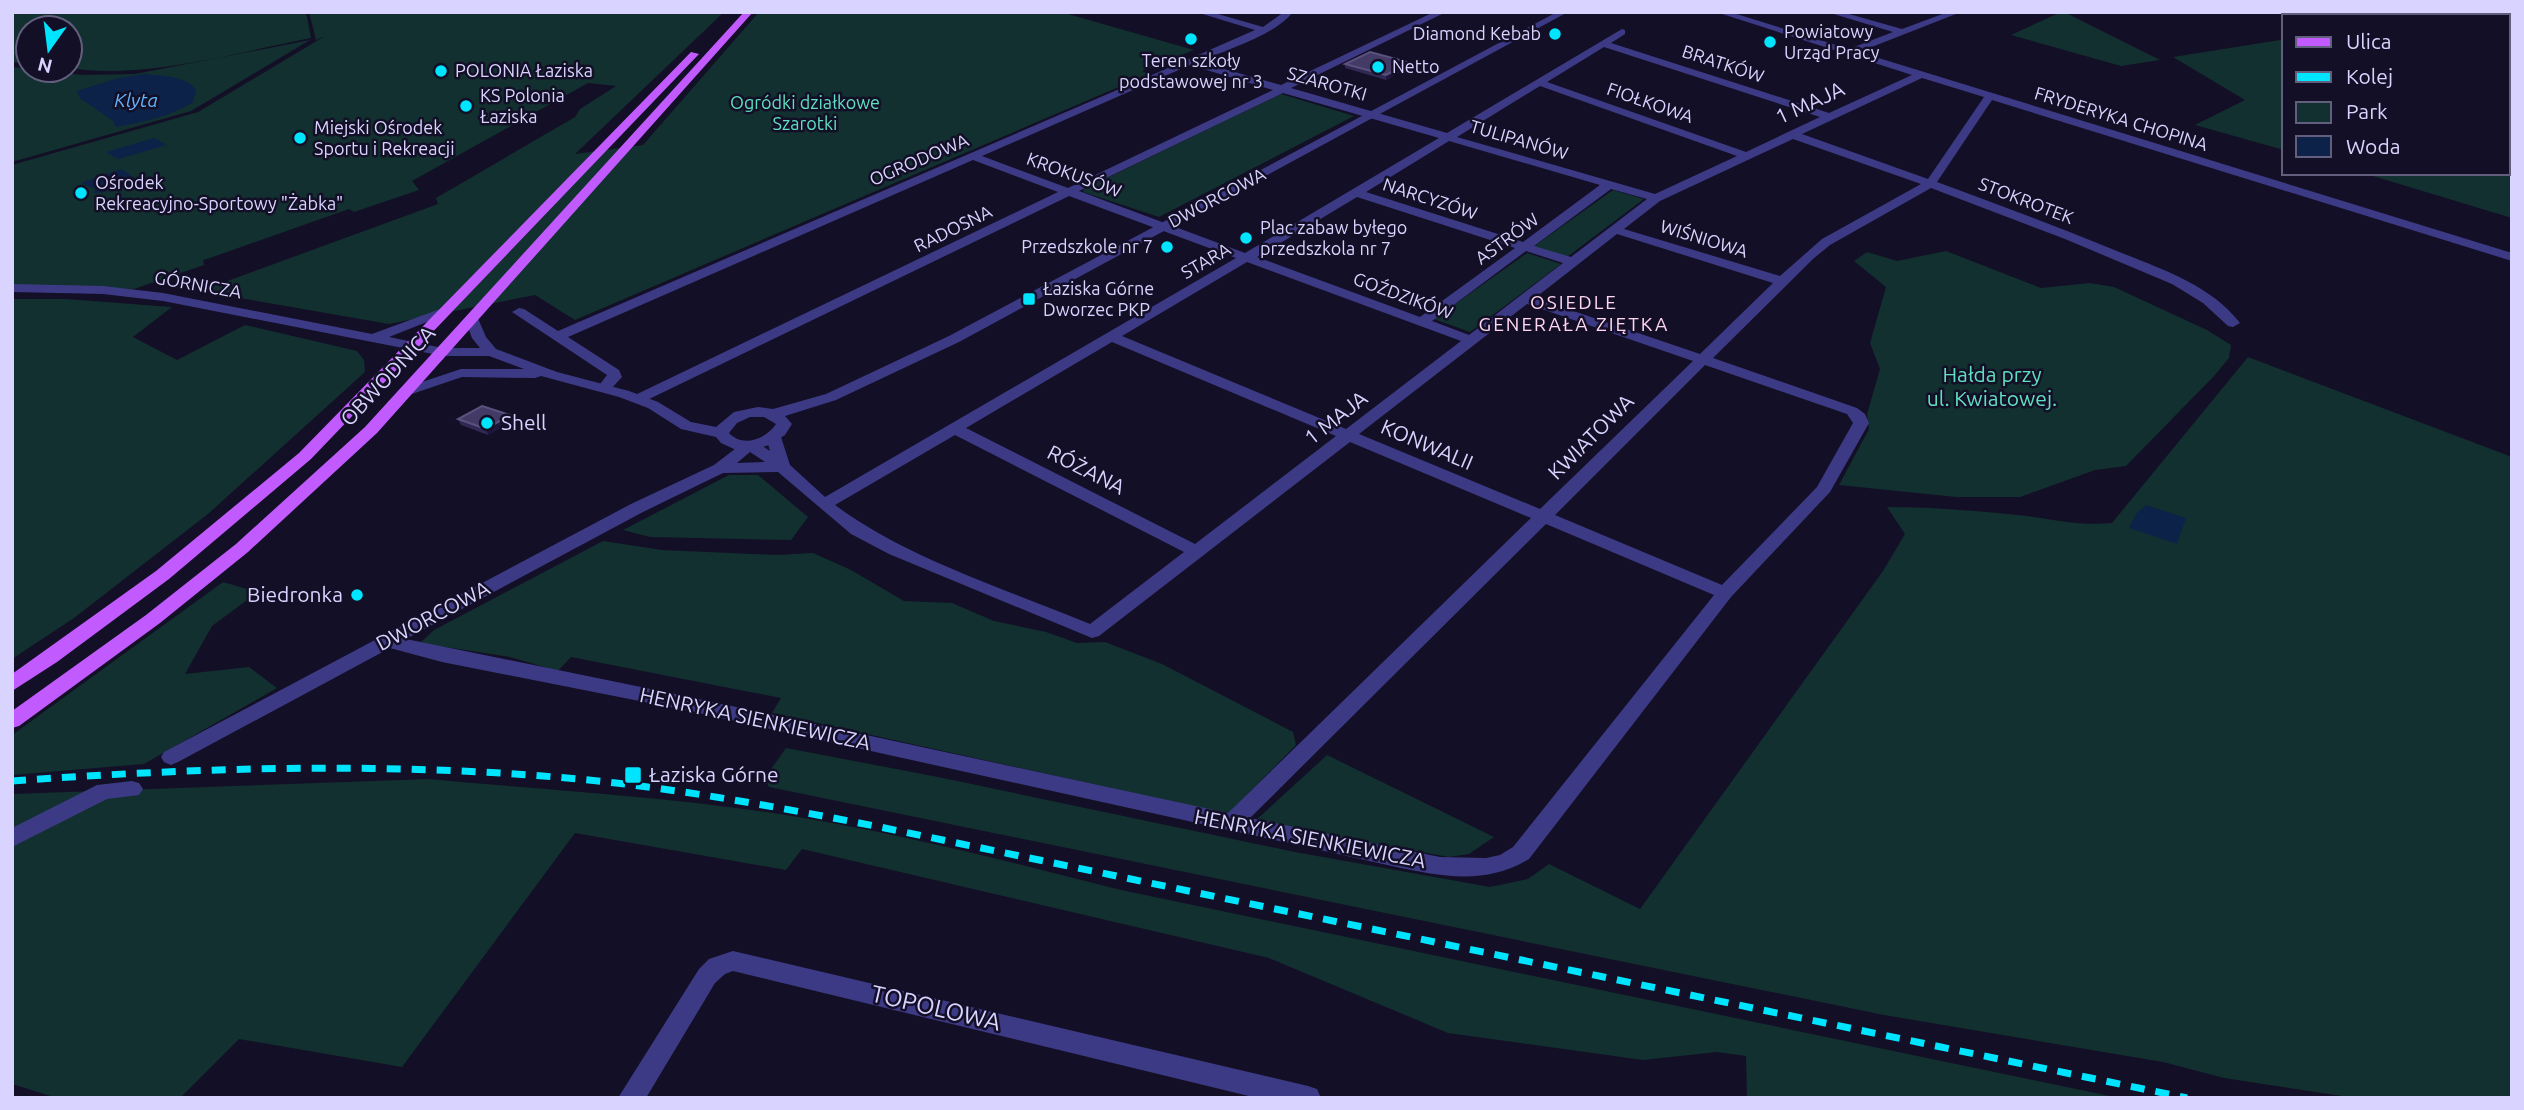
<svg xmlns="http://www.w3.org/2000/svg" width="2524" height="1110" viewBox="0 0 2524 1110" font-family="Ubuntu,sans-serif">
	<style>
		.green { fill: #12302f }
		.water { fill: #0c2248 }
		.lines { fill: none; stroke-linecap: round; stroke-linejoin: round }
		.minor { fill: #3d3a85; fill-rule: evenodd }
		.tertiary { fill: #3d3a85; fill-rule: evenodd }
		.primary { fill: #c25bff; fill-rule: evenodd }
		.rail { stroke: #00e5ff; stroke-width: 7; stroke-dasharray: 14 11; stroke-linecap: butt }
		.wall { fill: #312854 }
		.shaded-wall { fill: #1d163a }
		.building { fill: #433a66; stroke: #5a527e; stroke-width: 2 }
		.poi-dot { fill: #00e5ff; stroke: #130f26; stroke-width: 2.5 }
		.labels { text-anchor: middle; stroke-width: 5; stroke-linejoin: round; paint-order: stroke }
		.far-poi-label { font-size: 18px; fill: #d9d4ff; stroke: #130f26; text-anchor: start }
		.far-street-label { font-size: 18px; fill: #d9d4ff; stroke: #130f26 }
		.far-park-label { font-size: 18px; fill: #5fe0c0; stroke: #130f26 }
		.far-water-label { font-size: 19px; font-style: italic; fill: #62b6ff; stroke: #130f26 }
		.far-neighbourhood-label { font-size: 19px; letter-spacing: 2px; fill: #ffd6f0; stroke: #130f26 }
		.street-label { font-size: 21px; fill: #d9d4ff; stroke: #130f26 }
		.park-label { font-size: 21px; fill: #5fe0c0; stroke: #130f26 }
		.poi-label { font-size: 21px; fill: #d9d4ff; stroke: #130f26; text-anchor: start }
		.near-street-label { font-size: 24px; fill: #d9d4ff; stroke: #130f26 }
	</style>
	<rect width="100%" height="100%" fill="#130f26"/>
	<!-- green -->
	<path class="green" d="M12,12H306L311,38C239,52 142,80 70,68V28H28V64L12,62Z
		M309,12H724L575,154L643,145L759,12H1071L1068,14L1194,50L1142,71L1149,74L575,320L535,295L389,324L200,291L438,204L436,198L575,117L580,109L616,86L588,83L412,181L419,190L354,212L349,209L210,258L203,260L204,265L134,289L12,286V165L198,112L325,36L316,40Z
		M2061,12H2064L2160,60L2121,66L2011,35Z
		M310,40L191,111L12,162V67L82,75L135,74Z
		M2280,40H2284V150L2195,125L2245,100L2173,57Z
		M2508,73L2512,74V218L2363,173H2508Z
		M1281,94L1354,116L1159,217L1083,192L1084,189Z
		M1613,190L1644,199L1567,257L1533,247Z
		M1946,251L2041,288L2090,283L2114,287L2207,330L2231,345L2229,358L2215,375L2126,466L2095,470L2020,497H1956L1839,485L1869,429L1867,414L1880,369L1870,343L1886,287L1854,261L1867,252L1897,261Z
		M1527,253L1561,264L1470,332L1434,319Z
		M12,299H66L172,307L133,337L177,360L245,325L357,351L364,360L365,372L208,514L74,618L12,659Z
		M2248,357L2512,457V1098H2355L2224,1078L2163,1062L1884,1015L769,787L764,779L786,748L938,777L1295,852L1490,887L1528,879L1549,864L1640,909L1883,571L1905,534L1887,507C1934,507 1980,511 2027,516C2059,520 2079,526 2112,523Z
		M729,475H758L808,517L791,540L650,537L623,530Z
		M603,541L662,550L777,555L813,553L851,570L904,601L952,603L994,621L1046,632L1077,643L1105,642L1162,664L1293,732L1296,745L1228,814L772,713L781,698L571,657L558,671L510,657L420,643L434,630Z
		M223,582L258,592L212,626L185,674L249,667L277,688L144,764L12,775V735Z
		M1327,755L1494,837L1469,854L1449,857L1254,822Z
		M429,779C556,791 684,797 810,819C915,837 1018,864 1121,890L2119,1098H1747L1746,1056L1717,1052L1643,1060L1448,1033L1269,958L802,849L786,870L575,833L402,1067L239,1039L180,1098H57L12,1084V794Z"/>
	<!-- water -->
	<path class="water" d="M144,74C162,76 184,75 196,90L193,102C169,117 144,122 116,127L113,121L80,98L77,91L115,79Z
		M154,138L167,145L118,159L106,152Z
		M121,169L141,182C134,187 103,193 94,193L95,189L81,183Z
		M2146,505L2186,518L2177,544L2129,528L2136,514Z"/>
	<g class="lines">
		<!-- minor -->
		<path class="minor" d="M1196,12H1211L1263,27L1284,12H1293C1274,36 1227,49 1199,62L1281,85L1434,12H1446L1291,88L1447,133L1622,29L1625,30V34L1611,43L1829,113L1912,75L1716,12H1730L1849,49L1893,32L1827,12H1842L1902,29L1948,12H1961L1859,52L2512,253V261L1992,100L1937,182C1994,203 2051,224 2107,247C2152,266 2209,282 2240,323L2233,327L2228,326L2203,303L2172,284L2065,239L1931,188L1830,245L1813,259L1713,358L1857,408L1865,414L1869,423L1830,492L1731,597L1529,859C1486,886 1439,876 1392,866L685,710L442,662L390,648L178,762L171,765L164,762L161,757L164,752L631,504L714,465L744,442H756L770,451L766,437L768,434H780L790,465L825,497L1236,258L1069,196L643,402H633L630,399L633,396L1058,192L973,160L568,337L619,370L622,377L609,391L604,392L597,388L607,375L512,312L519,308L524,309L558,331L1182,62L1183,59H1189L1255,30ZM1604,47L1820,117L1746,152L1547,82ZM1190,65L1273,90L1068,188L982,156ZM1922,78L1984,97L1928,179L1802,134ZM1540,86L1737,156L1655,194L1457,137ZM1283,93L1439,138L1245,253L1079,191ZM1793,139L1921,184L1822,239L1780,276L1624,229L1660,201ZM1449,141L1600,185L1523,242L1366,192ZM1611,189L1647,199L1571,257L1534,246ZM1357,197L1515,248L1420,317L1257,257ZM1617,234L1773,283L1700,354L1535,298ZM1526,251L1563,263L1469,335L1432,321ZM1247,262L1461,341L1346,429L1122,336ZM1527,304L1693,361L1540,509L1359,434ZM1112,342L1336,436L1195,544L966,428ZM1705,365L1847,414L1853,423L1817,487L1722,585L1555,515ZM955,435L1184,552L1090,624C1008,590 906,558 835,505ZM1350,442L1531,518L1228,813L685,696L406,639L643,512L723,473L778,472L851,534L889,554L1092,638L1099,636ZM750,452L765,462L737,463ZM1546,524L1714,595L1513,847L1500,855L1486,858L1440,857L1250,818Z
			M2439,12H2448L2449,16H2440Z
			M2508,23L2512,24V30L2508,29Z
			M12,284L103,286L163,293L372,334L440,309L445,308L452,312L389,337L418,343V349L413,350L163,301L103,294L12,292Z
			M132,781L139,783L143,789L139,795L107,799L12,847V828L97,785Z
			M733,951L1308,1086L1317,1089L1321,1098H1257L733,971L725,974L715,983L646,1098H618L699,969L709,959Z"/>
		<!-- tertiary -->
		<path class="tertiary" d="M1557,12H1568L959,342L836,400L785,416L792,424L785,435L769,445L753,450L734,449L721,443L716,437L681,429L648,408L619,397L541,376L535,378L462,377L406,396L399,392L401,389L461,369H524L489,356H443L408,349L406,346L413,342L443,348H480L472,338L465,319L472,315L477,316L486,337L496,349L557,372L629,391L658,402L691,422L716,427L734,412L758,407L773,409L826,394L949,336ZM750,417H764L776,424C766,439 743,448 729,433L737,423Z"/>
		<!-- primary -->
		<path class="primary" d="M744,12H753L377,433L248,552L160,623L19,726L12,728V711L146,615L236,544L365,427Z
			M691,52L699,54L311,459L169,579L57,662L12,691V674L156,571L299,453Z"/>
		<!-- rail -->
		<path class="rail" d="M12,781C207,767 403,761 598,781C693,791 787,809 880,827L2187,1098"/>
	</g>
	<!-- wall -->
	<path class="wall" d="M1411,63L1410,67L1386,80L1345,68V64Z
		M458,419L512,421L488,435L461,425Z"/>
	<!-- shaded-wall -->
	<path class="shaded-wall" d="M1411,63L1410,67L1386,80V75Z
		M510,415L512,421L488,435L486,429Z"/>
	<!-- building -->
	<path class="building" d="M1370,52L1411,63L1386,75L1345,64Z
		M482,406L510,415L486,429L458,419Z"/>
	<!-- markers -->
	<g class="poi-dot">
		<circle cx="1555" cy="34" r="7"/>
		<circle cx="1191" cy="39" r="7"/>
		<circle cx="1770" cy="42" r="7"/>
		<circle cx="1378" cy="67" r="7"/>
		<circle cx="441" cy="71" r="7"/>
		<circle cx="466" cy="106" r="7"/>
		<circle cx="300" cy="138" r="7"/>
		<circle cx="81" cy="193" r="7"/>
		<circle cx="1246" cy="238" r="7"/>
		<circle cx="1167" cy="247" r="7"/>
		<rect x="1022" y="292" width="14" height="14" rx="3.5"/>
		<circle cx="487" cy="423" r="7"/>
		<circle cx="357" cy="595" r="7"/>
		<rect x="624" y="766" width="18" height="18" rx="3.5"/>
	</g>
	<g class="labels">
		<!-- far-poi labels -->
		<g class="far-poi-label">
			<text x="1784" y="38">Powiatowy<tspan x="1784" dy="21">Urząd Pracy</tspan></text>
			<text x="1541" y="40" text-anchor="end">Diamond Kebab</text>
			<text x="1191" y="67" text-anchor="middle">Teren szkoły<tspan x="1191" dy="21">podstawowej nr 3</tspan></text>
			<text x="1392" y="73">Netto</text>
			<text x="455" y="77">POLONIA Łaziska</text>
			<text x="480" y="102">KS Polonia<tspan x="480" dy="21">Łaziska</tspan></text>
			<text x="314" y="134">Miejski Ośrodek<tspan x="314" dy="21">Sportu i Rekreacji</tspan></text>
			<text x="95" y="189">Ośrodek<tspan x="95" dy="21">Rekreacyjno-Sportowy "Żabka"</tspan></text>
			<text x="1260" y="234">Plac zabaw byłego<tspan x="1260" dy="21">przedszkola nr 7</tspan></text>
			<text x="1153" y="253" text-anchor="end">Przedszkole nr 7</text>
			<text x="1043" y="295">Łaziska Górne<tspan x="1043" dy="21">Dworzec PKP</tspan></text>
		</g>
		<!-- far-street labels -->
		<g class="far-street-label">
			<text transform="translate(1723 64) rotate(18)" y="6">BRATKÓW</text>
			<text transform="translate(1327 84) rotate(16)" y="6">SZAROTKI</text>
			<text transform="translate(1650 103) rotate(19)" y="6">FIOŁKOWA</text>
			<text transform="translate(2121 119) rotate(17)" y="6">FRYDERYKA CHOPINA</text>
			<text transform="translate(1519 140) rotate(16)" y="6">TULIPANÓW</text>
			<text transform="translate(919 160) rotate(-23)" y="6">OGRODOWA</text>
			<text transform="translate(1074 175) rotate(20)" y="6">KROKUSÓW</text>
			<text transform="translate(1217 198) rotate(-28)" y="6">DWORCOWA</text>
			<text transform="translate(1430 199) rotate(18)" y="6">NARCYZÓW</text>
			<text transform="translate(2026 201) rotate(21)" y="6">STOKROTEK</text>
			<text transform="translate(953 229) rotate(-26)" y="6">RADOSNA</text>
			<text transform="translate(1507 239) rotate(-36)" y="6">ASTRÓW</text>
			<text transform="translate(1704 239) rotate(17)" y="6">WIŚNIOWA</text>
			<text transform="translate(1206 261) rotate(-30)" y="6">STARA</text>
			<text transform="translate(198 285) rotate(10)" y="6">GÓRNICZA</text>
			<text transform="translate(1403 296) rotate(20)" y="6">GOŹDZIKÓW</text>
		</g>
		<!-- far-park labels -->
		<g class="far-park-label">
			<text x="805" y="109">Ogródki działkowe<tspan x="805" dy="21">Szarotki</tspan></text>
		</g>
		<!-- far-water labels -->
		<g class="far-water-label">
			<text x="136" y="107">Klyta</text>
		</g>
		<!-- far-neighbourhood labels -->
		<g class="far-neighbourhood-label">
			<text x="1574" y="309">OSIEDLE<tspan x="1574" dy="22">GENERAŁA ZIĘTKA</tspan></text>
		</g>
		<!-- street labels -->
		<g class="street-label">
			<text transform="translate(1810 103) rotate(-25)" y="7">1 MAJA</text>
			<text transform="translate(388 376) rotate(-47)" y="7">OBWODNICA</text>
			<text transform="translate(1336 418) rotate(-38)" y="7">1 MAJA</text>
			<text transform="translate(1591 437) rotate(-45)" y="7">KWIATOWA</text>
			<text transform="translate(1427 445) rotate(23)" y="7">KONWALII</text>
			<text transform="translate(1086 470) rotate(27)" y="7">RÓŻANA</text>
			<text transform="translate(433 616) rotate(-28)" y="7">DWORCOWA</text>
			<text transform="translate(755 719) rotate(12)" y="7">HENRYKA SIENKIEWICZA</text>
			<text transform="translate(1310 839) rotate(11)" y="7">HENRYKA SIENKIEWICZA</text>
		</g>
		<!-- park labels -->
		<g class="park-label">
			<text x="1992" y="382">Hałda przy<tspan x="1992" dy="24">ul. Kwiatowej.</tspan></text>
		</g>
		<!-- poi labels -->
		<g class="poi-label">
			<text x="501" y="430">Shell</text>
			<text x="343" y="602" text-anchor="end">Biedronka</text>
			<text x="649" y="782">Łaziska Górne</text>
		</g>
		<!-- near-street labels -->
		<g class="near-street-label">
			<text transform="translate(936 1008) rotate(13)" y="8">TOPOLOWA</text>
		</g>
	</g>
	<!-- border -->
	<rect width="2524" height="1110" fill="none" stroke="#d9d4ff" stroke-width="28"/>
	<!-- legend -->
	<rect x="2282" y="14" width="228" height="161" fill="#130f26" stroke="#625e7d" stroke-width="2"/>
	<rect x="2296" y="37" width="35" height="10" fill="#c25bff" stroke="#625e7d" stroke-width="2"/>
	<text x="2346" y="49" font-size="21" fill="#d9d4ff">Ulica</text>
	<rect x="2296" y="72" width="35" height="10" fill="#00e5ff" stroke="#625e7d" stroke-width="2"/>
	<text x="2346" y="84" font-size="21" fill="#d9d4ff">Kolej</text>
	<rect x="2296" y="102" width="35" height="21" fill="#12302f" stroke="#625e7d" stroke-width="2"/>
	<text x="2346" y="119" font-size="21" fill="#d9d4ff">Park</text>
	<rect x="2296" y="136" width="35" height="21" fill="#0c2248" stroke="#625e7d" stroke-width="2"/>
	<text x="2346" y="154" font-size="21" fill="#d9d4ff">Woda</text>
	<!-- north arrow -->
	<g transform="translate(49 49) rotate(194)"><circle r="33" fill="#130f26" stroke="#625e7d" stroke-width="2"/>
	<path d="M0-5L12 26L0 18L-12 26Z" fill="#00e5ff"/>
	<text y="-10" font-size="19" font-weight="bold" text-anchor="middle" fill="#d9d4ff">N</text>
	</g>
</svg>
